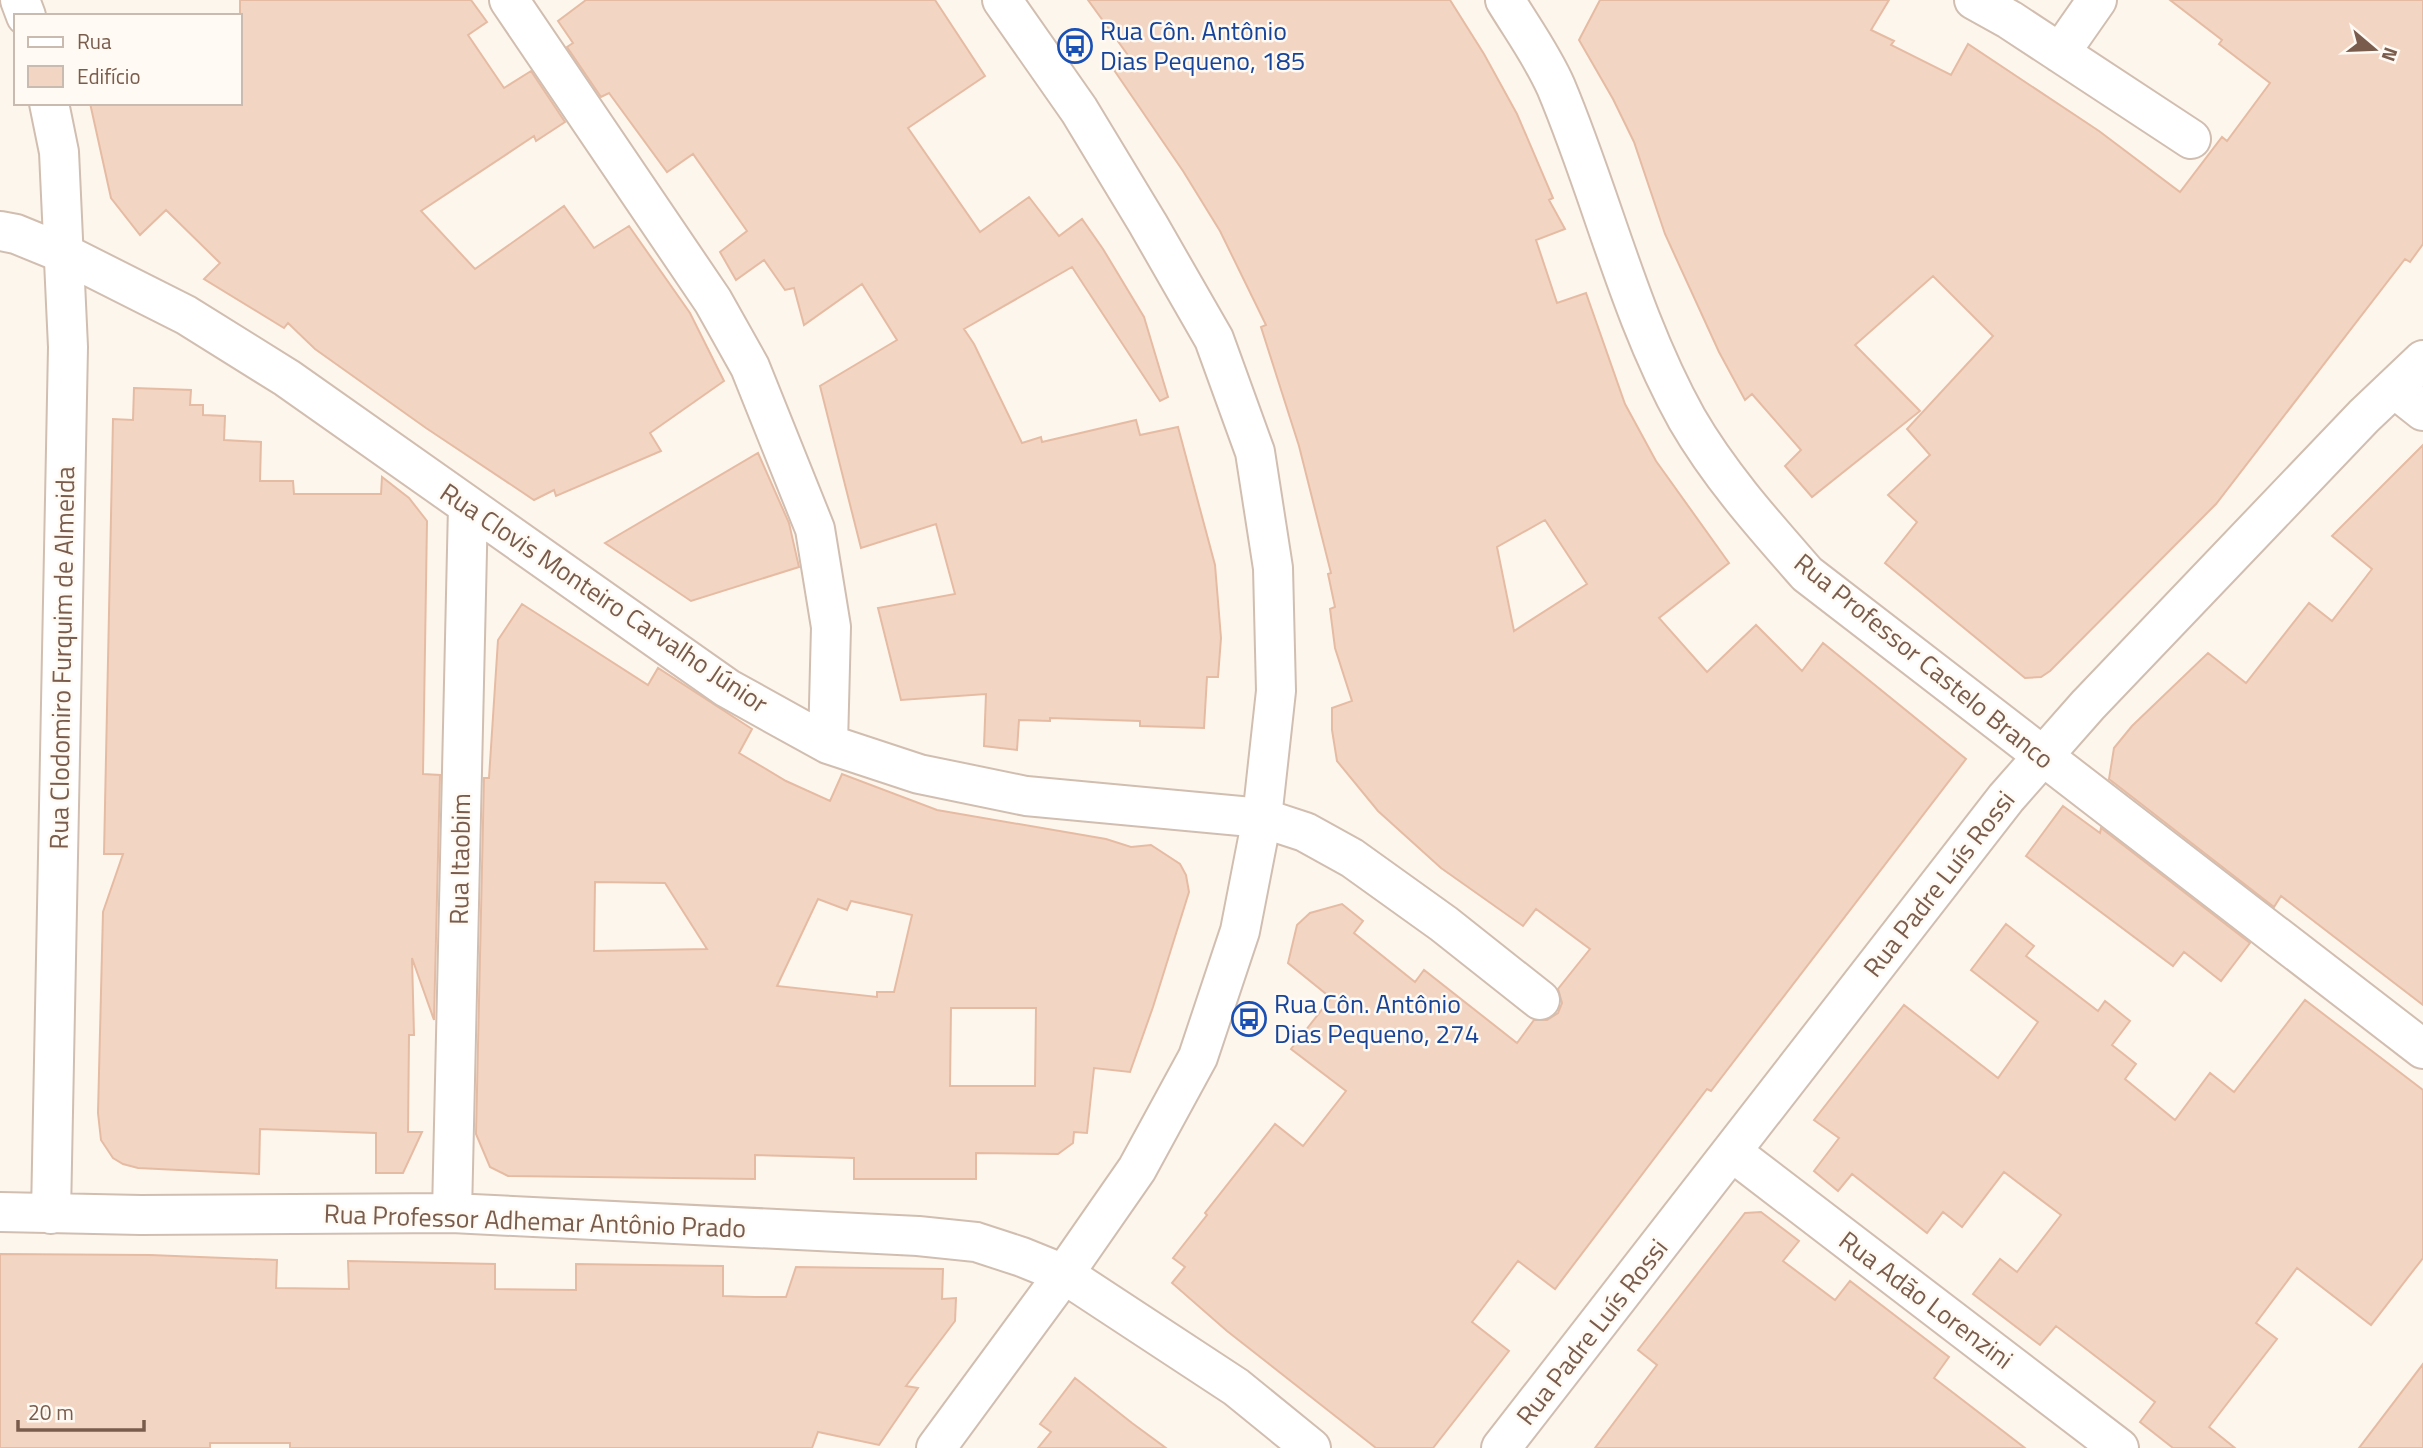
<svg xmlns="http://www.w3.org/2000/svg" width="2423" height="1448" viewBox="0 0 2423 1448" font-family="'Titillium Web',sans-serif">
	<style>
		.building { fill: #f3d5c3; stroke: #e6bba3; stroke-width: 2; fill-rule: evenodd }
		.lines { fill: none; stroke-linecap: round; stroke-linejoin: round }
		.minor-casing { stroke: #d1beb0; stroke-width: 42 }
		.tertiary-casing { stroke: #d1beb0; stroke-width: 42 }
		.minor { stroke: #fff; stroke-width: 38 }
		.tertiary { stroke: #fff; stroke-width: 38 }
		.labels { text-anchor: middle; stroke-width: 5; stroke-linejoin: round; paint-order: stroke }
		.transit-label { font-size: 26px; fill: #164399; stroke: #fffaf3; text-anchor: start }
		.street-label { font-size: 26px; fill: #7a5c4d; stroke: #fffaf3 }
	</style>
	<rect width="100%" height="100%" fill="#fdf6ec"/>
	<!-- building -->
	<path class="building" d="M240,0H471L487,22L468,35L504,88L531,71L565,122L536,141L534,136L421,211L475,269L564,206L594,248L629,226L690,313L724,381L650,433L661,451L556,496L554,490L534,500L426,428L315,349L288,323L284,328L204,279L220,263L166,210L140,235L111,198L90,103H240Z
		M586,0H935L985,76L908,128L980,232L1029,197L1059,236L1082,219L1103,249L1144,317L1168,397L1160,401L1072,267L964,329L974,344L1022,443L1041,437L1042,442L1136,420L1140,435L1178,427L1215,565L1221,638L1218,677H1207L1204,728L1140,726V721L1050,718V721L1019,720L1017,750L984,746L986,694L901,700L878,608L955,594L936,524L861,548L820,386L897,340L862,284L804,325L794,288L785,290L764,260L736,280L720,252L747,231L693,154L667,172L609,93L601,97L567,47L573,43L558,21Z
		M1088,0H1450L1484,54L1517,114L1553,198L1549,200L1565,229L1536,240L1557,303L1586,293L1625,404L1656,461L1729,563L1659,618L1707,672L1756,625L1802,671L1823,643L1966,759L1711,1091L1707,1089L1555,1289L1518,1261L1472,1322L1509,1351L1433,1448H1376L1227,1331L1172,1283L1185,1267L1173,1258L1207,1215L1205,1213L1275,1124L1303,1146L1346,1091L1291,1049L1331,998L1288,963L1297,925L1310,913L1342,904L1363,921L1354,933L1415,982L1424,970L1517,1043L1534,1020H1547L1558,1013L1562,1003L1558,989L1590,949L1536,909L1523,926L1441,868L1378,811L1337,761L1332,730V708L1352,701L1335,648L1330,609L1335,607L1328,574L1331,573L1299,446L1261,327L1266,325L1220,231L1183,171L1114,70L1130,58ZM1545,520L1587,584L1514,631L1497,547Z
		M1600,0H1889L1871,30L1894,41L1891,45L1951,75L1968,44L2099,131L2180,192L2222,137L2227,141L2270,83L2219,44L2222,40L2170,0H2423V244L2410,262L2405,259L2216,504L2050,671L2041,677L2025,678L1885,563L1917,522L1888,495L1930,455L1907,429L1993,336L1933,276L1855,345L1920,411L1812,497L1785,466L1801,450L1752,394L1745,400L1719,352L1665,234L1634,142L1613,99L1579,40Z
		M134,388L191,390L190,405H203V415L225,416L224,440L261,442L260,481H293L294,494H381L382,477L409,498L427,521L423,774L440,775L434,1020L412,958L414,1035H409L408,1132H422L403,1173H376V1133L260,1129L259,1174L138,1168L123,1164L113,1158L101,1140L98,1113L103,912L123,854H104L113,419L133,420Z
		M2423,445V1005L2281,896L2274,907L2109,779L2114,748L2132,726L2208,653L2246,683L2309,603L2332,621L2372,569L2332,536Z
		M758,453L789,523L799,567L691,601L605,543Z
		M522,604L648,685L658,668L752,729L739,753L786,781L830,801L842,774L937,810L1106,839L1131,847L1151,845L1180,864L1186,875L1189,892L1153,1007L1130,1072L1094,1068L1087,1133L1074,1132L1073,1143L1058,1154L976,1153V1179H854V1158L755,1155V1179L508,1176L490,1167L476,1134L484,778H489L498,640ZM595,882L665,883L707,949L594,951ZM818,899L847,910L851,901L912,915L894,992H877V997L777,986ZM951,1008H1036L1035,1086H950Z
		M2063,806L2100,833L2101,828L2250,943L2221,981L2184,952L2173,966L2026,856Z
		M2006,924L2034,946L2026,956L2098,1011L2105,1001L2130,1021L2112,1045L2136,1064L2125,1079L2175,1120L2210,1073L2234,1092L2305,1000L2423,1090V1258L2371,1325L2297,1268L2256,1323L2277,1339L2209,1427L2235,1448H2173L2140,1422L2155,1402L2081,1345L2056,1326L2040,1345L1973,1294L2000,1259L2017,1272L2061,1215L2004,1172L1962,1227L1943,1212L1927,1233L1852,1174L1838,1191L1814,1171L1839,1138L1814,1120L1904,1005L1998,1078L2038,1022L1971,970Z
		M1761,1212L1799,1241L1783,1261L1835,1300L1850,1281L1949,1357L1934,1378L2025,1448H1595L1657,1365L1638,1350L1745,1213Z
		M0,1254L150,1255L277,1260L276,1288L349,1289L348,1261L495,1264V1289L576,1290V1264L723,1266V1296L755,1297H786L796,1267L943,1269L942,1299L956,1298L955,1321L906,1386L918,1388L879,1445L818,1432L812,1448H290V1443H210V1448H0Z
		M2423,1364V1448H2359Z
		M1075,1378L1132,1423L1166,1448H1038L1051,1432L1040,1424Z"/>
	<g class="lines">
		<!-- minor casing -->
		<g class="minor-casing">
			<path id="minor" d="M20,0L26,16
				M509,0L713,301L750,367L815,529L831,627L828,744
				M1505,0C1522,28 1543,57 1556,87C1602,196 1629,315 1687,419C1720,476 1764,525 1807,574L2423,1049
				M1974,0L2010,20L2191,139
				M2060,53L2097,0
				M49,103L59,152L68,347L51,1214
				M0,231L16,234L65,254L186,315L287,378L727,688L828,744L919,774L1026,796L1262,818L1305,832L1352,858L1444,924L1540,1000
				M2394,388L2423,411
				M1732,1152L2119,1448
				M0,1212L141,1215L452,1213L918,1236L976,1242L1022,1257L1064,1274L1236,1387L1311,1448
				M452,1213L468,506
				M1501,1448L2006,798L2088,705L2364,416L2423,360"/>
		</g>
		<!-- tertiary casing -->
		<g class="tertiary-casing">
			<path id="tertiary" d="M936,1448L1064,1274L1137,1169L1198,1057L1240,931L1262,818L1276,691L1273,568L1255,452L1214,339L1148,224L1079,110L1002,0"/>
		</g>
		<!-- minor -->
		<use href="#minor" class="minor"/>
		<!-- tertiary -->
		<use href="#tertiary" class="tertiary"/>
	</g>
	<!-- icons -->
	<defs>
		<g id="bus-ring" transform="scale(1.75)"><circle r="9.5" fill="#fffaf3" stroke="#1a4fb4" stroke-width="1.5"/><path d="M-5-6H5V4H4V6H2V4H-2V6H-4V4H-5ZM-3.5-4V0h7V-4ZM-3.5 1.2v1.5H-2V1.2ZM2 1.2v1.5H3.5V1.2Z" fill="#1a4fb4"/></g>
	</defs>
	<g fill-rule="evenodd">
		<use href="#bus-ring" x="1075" y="46"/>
		<use href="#bus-ring" x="1249" y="1019"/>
	</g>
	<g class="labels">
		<!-- transit labels -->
		<g class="transit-label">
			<text x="1100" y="40">Rua Côn. Antônio<tspan x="1100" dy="30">Dias Pequeno, 185</tspan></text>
			<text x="1274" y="1013">Rua Côn. Antônio<tspan x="1274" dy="30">Dias Pequeno, 274</tspan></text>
		</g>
		<!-- street labels -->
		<g class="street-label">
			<text transform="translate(604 598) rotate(34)" y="9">Rua Clovis Monteiro Carvalho Júnior</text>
			<text transform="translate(62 658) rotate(-89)" y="9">Rua Clodomiro Furquim de Almeida</text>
			<text transform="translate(1924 661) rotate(39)" y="9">Rua Professor Castelo Branco</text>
			<text transform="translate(460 859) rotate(-89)" y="9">Rua Itaobim</text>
			<text transform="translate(1939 884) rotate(-52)" y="9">Rua Padre Luís Rossi</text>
			<text transform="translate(535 1221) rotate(2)" y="9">Rua Professor Adhemar Antônio Prado</text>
			<text transform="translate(1926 1300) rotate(37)" y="9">Rua Adão Lorenzini</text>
			<text transform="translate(1592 1332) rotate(-52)" y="9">Rua Padre Luís Rossi</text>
		</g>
	</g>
	<!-- legend -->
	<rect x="14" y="14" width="228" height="91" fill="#fffaf3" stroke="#cabbb1" stroke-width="2"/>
	<rect x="28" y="37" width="35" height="10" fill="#ffffff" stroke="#cabbb1" stroke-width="2"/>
	<text x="77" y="49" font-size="21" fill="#7a5c4d">Rua</text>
	<rect x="28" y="66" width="35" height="21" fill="#f3d5c3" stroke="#cabbb1" stroke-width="2"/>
	<text x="77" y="84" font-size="21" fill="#7a5c4d">Edifício</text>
	<!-- north arrow -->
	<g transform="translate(2374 49) rotate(109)" stroke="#fffaf3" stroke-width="5" paint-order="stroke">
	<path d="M0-5L12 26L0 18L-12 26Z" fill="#7a5c4d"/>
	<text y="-10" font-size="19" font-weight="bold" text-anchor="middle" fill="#7a5c4d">N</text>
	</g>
	<!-- scale -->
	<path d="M18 1420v10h126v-10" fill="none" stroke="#7a5c4d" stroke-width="3.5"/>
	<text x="28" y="1420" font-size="21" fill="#7a5c4d" stroke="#fffaf3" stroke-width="5" paint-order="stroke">20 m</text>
</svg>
